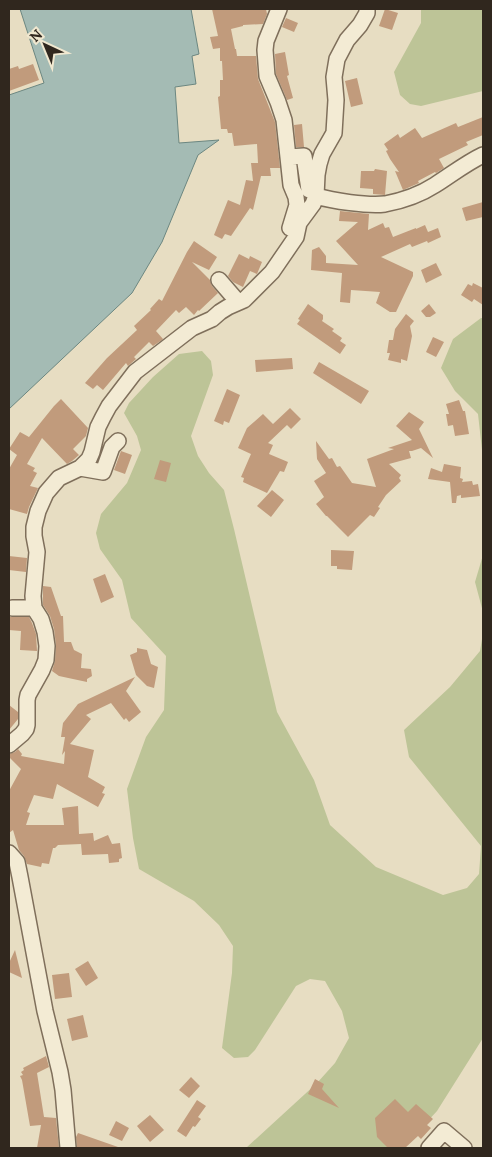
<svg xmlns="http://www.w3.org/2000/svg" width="492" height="1157" viewBox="0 0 492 1157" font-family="Lora,serif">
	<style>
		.green { fill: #bdc497 }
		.water { fill: #a4bbb4; stroke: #6c8781 }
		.building { fill: #c19b7c }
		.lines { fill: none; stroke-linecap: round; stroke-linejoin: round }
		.minor-casing { stroke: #7f6f5b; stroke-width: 18 }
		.minor { stroke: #f3ebd4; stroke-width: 15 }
	</style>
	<rect width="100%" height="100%" fill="#e7ddc2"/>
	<!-- green -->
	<path class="green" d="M421,9H483V91L421,106L410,104L400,95L394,72L421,23Z
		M481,318H483V459L478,414L455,391L441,368L453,339Z
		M202,351L211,361L213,375L191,436L198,456L209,473L224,490L234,529L277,712L314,780L330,825L376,867L443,895L467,888L479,874L481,846L409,757L404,730L450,687L480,651L483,633V1038L437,1111L403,1148H246L317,1083L335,1063L349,1038L342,1011L325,981L310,979L296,986L255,1050L248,1057L234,1058L222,1048L232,973L233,946L219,925L194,901L139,869L133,838L127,789L146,737L164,710L166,656L131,618L122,580L100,549L96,533L101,514L127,483L141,450L137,436L124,413L129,403L153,377L179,354Z
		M483,555V612L475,582Z"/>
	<!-- water -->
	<path class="water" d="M20,9H191L199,54L192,56L196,84L175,87L179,143L219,140L198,155L162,242L132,293L9,409V95L44,83Z"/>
	<!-- building -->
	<path class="building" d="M212,9H266L267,14L263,24L243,25V26L231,29L235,49H236L237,56H256L258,79L275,122L280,168H270L271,176H261L253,210L250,208L231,236L225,234L222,239L214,235L228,200L240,205L246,180L253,181L251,163H258L257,144L234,146L232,133H228L227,129H221L218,97L220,96V80H223L222,61H220V48L213,49L210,37L218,36Z
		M385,9L398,13L392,30L379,26Z
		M286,18L298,23L294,32L282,27Z
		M285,52L289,75L287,76L293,98L287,100L276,74L275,54Z
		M33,64L39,80L9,91V69L18,66L19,69Z
		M357,78L363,104L351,107L345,81Z
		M483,117V135L466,142L468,145L439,159L444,168L436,173L435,172L418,181L419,183L403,190L395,171L399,172L390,159L386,151L388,150L384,144L398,134L400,138L415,128L422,138L456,123L458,127Z
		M302,124L304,147H296L294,125Z
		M375,169L387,171L385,195L373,194V189L360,188L361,171H374Z
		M483,202V217L466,221L462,208Z
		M340,211L369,214L368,230L383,223L385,228L389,227L393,237L416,228V229L425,225L428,232L438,228L441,237L428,243L427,241L412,247L410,244L381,257L413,272V276L396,312H390L376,303L380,292L351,290L350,303L340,302L342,273L311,270L312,250L319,247L326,256V263L358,265L336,241L358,222L339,221Z
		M194,241L217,257L209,270L192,262L210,280L212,286L218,293L199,311L198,310L194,315L186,307L179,313L176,310L156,331L163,339L162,340L153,346L149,342L134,357L136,359L128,366L126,363L103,390L97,385L93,389L85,383L107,358L137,330L134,326L151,310L150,309L159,299L162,301L187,252Z
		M239,254L249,259L250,256L262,262L257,274L250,271L243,287L233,282L228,276Z
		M436,263L442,275L426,283L421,270Z
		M473,283L483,288V305L474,299L472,302L461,295L468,284L472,286Z
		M308,304L323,315V319L322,321L334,329L332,331L342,338L340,341L346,345L340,354L297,324L300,320L298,319Z
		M429,304L436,313L430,317H426L421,311Z
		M406,314L414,321L410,326L412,336L407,361L401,359V363L388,360L390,353H387L389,340H393L395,329Z
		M433,337L444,342L436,357L426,352Z
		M292,358L293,369L256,372L255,360Z
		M319,362L369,391L361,404L313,373Z
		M227,389L240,395L229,423L224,421L223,425L214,421Z
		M61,399L88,428L86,436L73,449L79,455L72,461L67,464L42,438L27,464L35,468L33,471L37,473L30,486L38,488L29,507L27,514L9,509V469L17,455L9,449L20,432L29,437L54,406Z
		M459,400L463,411H465L469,434L455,436L453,425L448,426L446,414H449L446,404Z
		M290,408L301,419L291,429L287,425L268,443L273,445L269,454L288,462L284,472L280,471L267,493L243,482L244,478L241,477L251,454L238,448L247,428L263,414L273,424Z
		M409,412L424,422L419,429L433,458L421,448L412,451H409L411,458L389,464L401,475L399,478L401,481L386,495L378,507L380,508L374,517L370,515L348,537L327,516H326L316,504L324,497L314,481L326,473L317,459L316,441L329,459L332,458L337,467L340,466L352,483L376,487L367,459L394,449L388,448L412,440L396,426Z
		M121,451L132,455L125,474L114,470Z
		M160,460L171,463L166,482L154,479Z
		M444,464L461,467L460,478L463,479L462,482L472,481L473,485L478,484L480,496L461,498V495L457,496L456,503H452L450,482L428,479L431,468L442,472Z
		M272,490L284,500L271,517L257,506Z
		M331,550L354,551L352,570L337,569V566H331Z
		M9,556L27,558L26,572L9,570Z
		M105,574L114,597L101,603L93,579Z
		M43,586L51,587L61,616H63L64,642H71L74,650L82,654L81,668L91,669L92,676L87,679V682L59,676L52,671L55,661L56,645L54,629L50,616L43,605Z
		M9,617H29L32,623L36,634L37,651L20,650L21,631L9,630Z
		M137,648L147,650L151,664L158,667L154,688L147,686L136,675L130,655L137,652Z
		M135,677L126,691L141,712L129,722L126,718L124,720L111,703L86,715L91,719L70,744L94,750L88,777L105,787L102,793L105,794L98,807L57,784L53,799L34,795L27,812L30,813L26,825H64L62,808L78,806L79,834L93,833L94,841L108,835L112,844L120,843L122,858L119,859V862L109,863L108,854L82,855L81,844L58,845L55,848H53L49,864L42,863L41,867L27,864L24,856L19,850L13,830L9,833V791L21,769L9,757V754L15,752L18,749L22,754L21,756L64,764L65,751L62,755L65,737H61L63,723L78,704Z
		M9,705L18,712V719L9,730Z
		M15,950L22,978L9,972V963Z
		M88,961L98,978L86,986L75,969Z
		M69,973L72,997L55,999L52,975Z
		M83,1015L88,1037L72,1041L67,1019Z
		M46,1056L49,1067L37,1073L44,1117L56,1118L59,1148H37L41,1125L30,1126L22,1080L20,1076L23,1075L21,1072L24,1070L23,1068Z
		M191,1077L200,1086L189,1098L179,1090Z
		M315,1079L324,1084L322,1089L339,1108L308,1094Z
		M395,1099L408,1112L416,1104L433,1119L427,1125L431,1128L421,1139L418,1136L405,1148H388L377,1137L375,1118Z
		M197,1100L206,1106L198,1117L201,1119L195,1127L193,1126L186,1137L177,1131Z
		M150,1115L164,1130L150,1142L137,1126Z
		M116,1121L129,1128L122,1141L109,1135Z
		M78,1133L118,1147L117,1148H77L76,1137Z"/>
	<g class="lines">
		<!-- minor casing -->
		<g class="minor-casing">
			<path id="minor" d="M279,9L266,41L265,50L267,76L278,102L284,120L291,185L296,197L297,205L290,228
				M288,157L304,156L309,190
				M316,196C333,201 367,206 385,204C401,201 421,194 435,185C451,175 466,163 483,155
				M219,280L238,302
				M80,468L103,472L112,447L118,441
				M12,608H34
				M9,745L22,734L26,729L27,725V700L28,695L42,670L46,660L47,646L45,632L41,619L34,608L33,596L37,552L34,536V527L38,511L46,493L59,478L80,468L89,459L92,452L98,427L103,417L109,406L135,372L192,328L212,319L220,312L228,307L244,300L272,272L296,237L299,223L313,204L316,196L317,175L319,164L322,154L334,133L336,100L334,77L337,59L347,40L360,25L367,13V9
				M9,853L17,862L20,877L45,1011L60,1072L63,1090L68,1148
				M429,1148L444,1131L464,1148"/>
		</g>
		<!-- minor -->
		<use href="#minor" class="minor"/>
	</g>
	<!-- border -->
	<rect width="492" height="1157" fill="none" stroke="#30271e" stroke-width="20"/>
	<!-- north arrow -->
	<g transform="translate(45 45) rotate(316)" stroke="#f0e8d0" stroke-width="4" paint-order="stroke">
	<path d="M0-4L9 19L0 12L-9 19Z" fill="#30271e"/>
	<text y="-8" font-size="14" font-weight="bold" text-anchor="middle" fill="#30271e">N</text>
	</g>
</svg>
